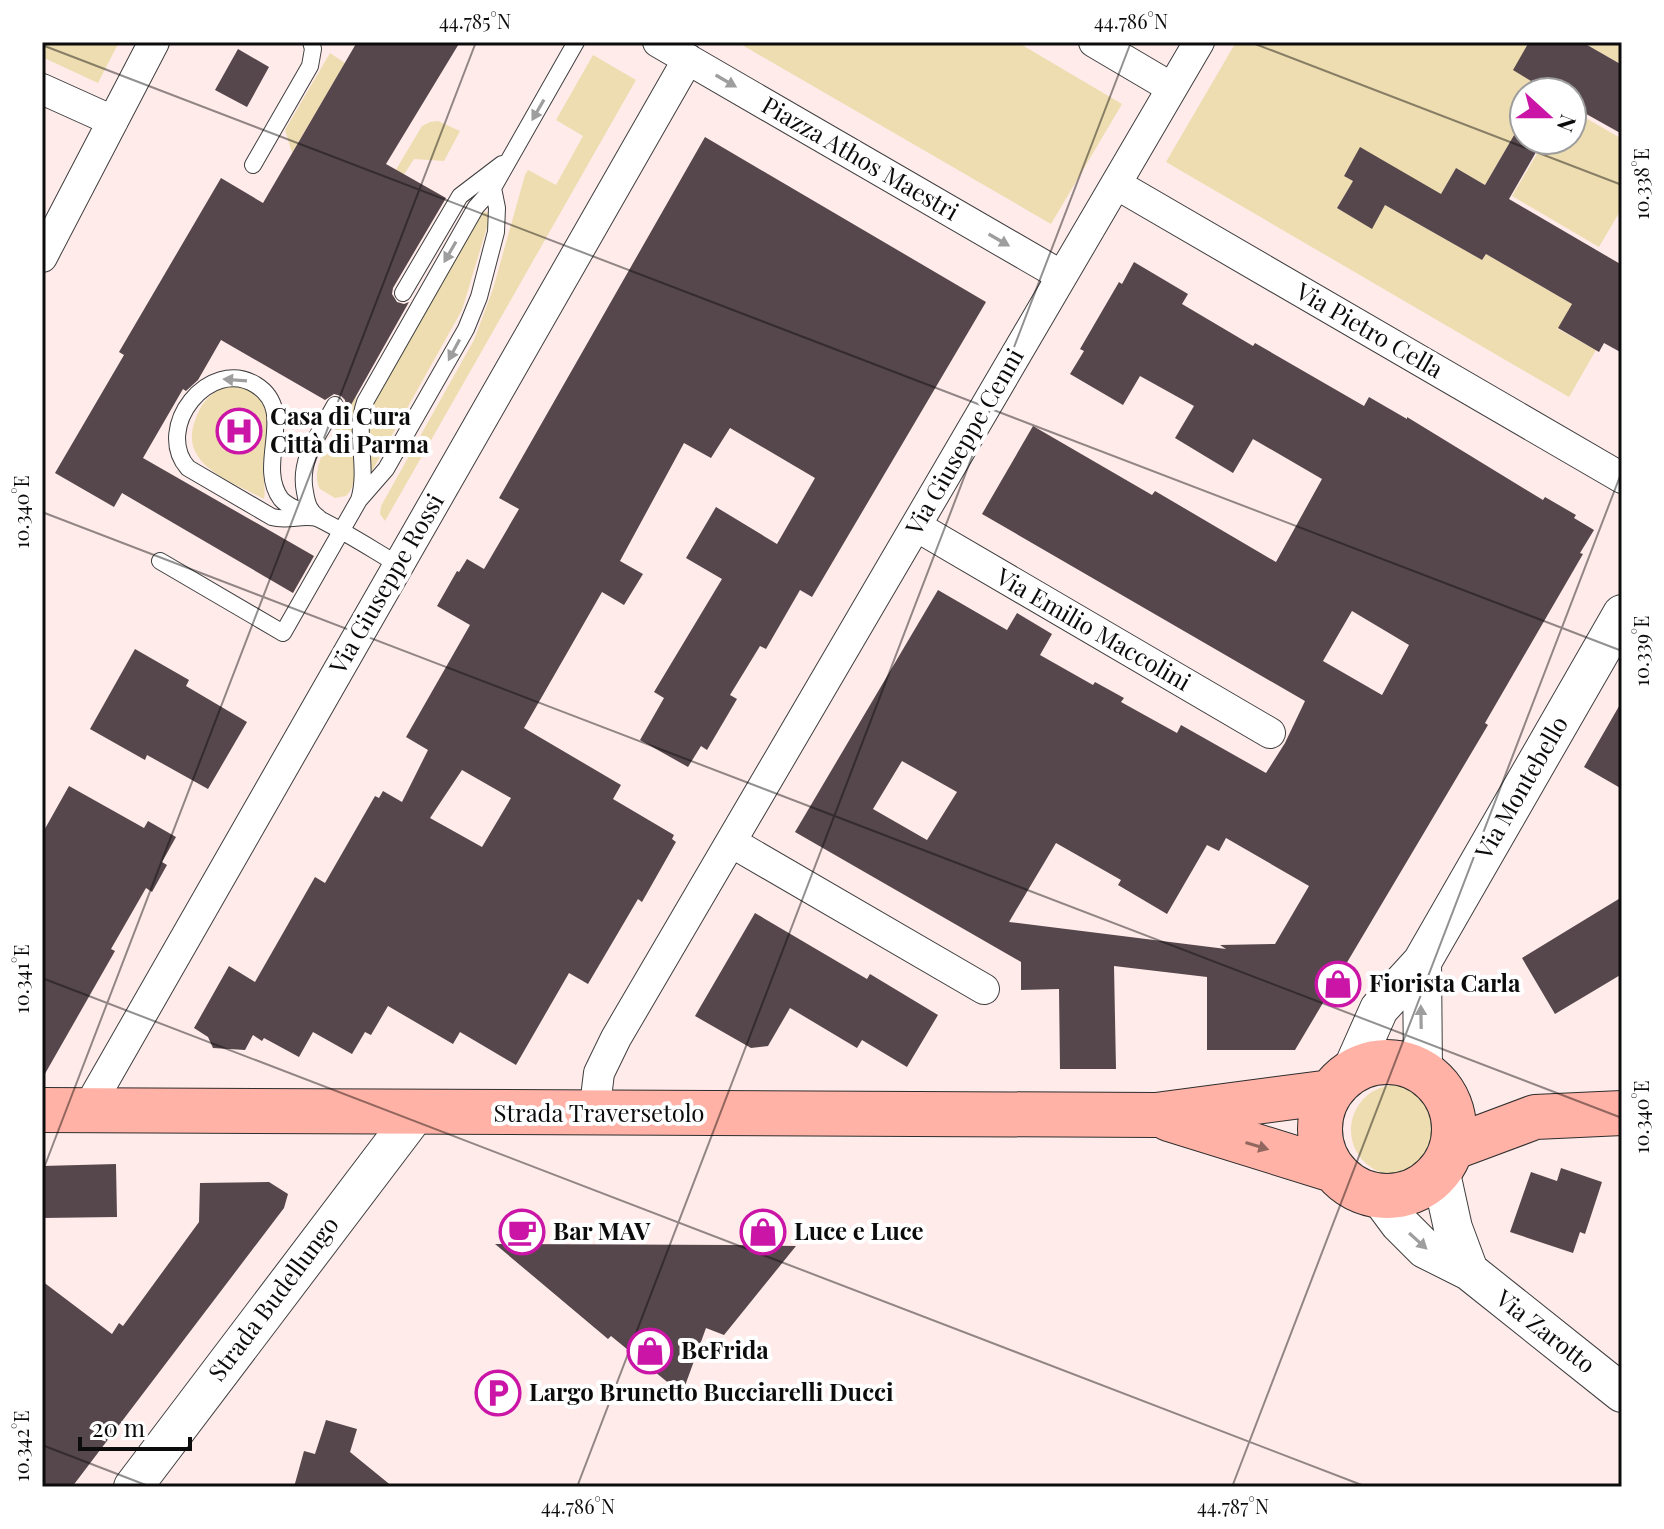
<svg xmlns="http://www.w3.org/2000/svg" width="1664" height="1529" viewBox="0 0 1664 1529" font-family="'Playfair Display',serif">
	<style>
		.green { fill: #eeddb0 }
		.building { fill: #56474c; fill-rule: evenodd }
		.lines { fill: none; stroke-linecap: round; stroke-linejoin: round }
		.service-casing { stroke: #3f3f3f; stroke-width: 18 }
		.minor-casing { stroke: #3f3f3f; stroke-width: 32 }
		.tertiary-casing { stroke: #3f3f3f; stroke-width: 40 }
		.secondary-casing { stroke: #2e2e2e; stroke-width: 46 }
		.service { stroke: #fff; stroke-width: 16 }
		.minor { stroke: #fff; stroke-width: 30 }
		.tertiary { stroke: #fff; stroke-width: 38 }
		.secondary { stroke: #ffb2a5; stroke-width: 44 }
		.oneway { fill: #9e9e9e }
		.oneway2 { fill: #926760 }
		.ticks { fill: none; stroke: #0c0c0c; stroke-width: 2; stroke-opacity: 0.45 }
		.labels { text-anchor: middle; stroke-width: 8; stroke-linejoin: round; paint-order: stroke }
		.street-label { font-size: 24px; fill: #0c0c0c; stroke: #fff }
		.poi-label { font-size: 24px; font-weight: bold; fill: #0c0c0c; stroke: #fff; text-anchor: start }
		.neatline { fill: none; stroke: #0c0c0c; stroke-width: 3 }
		.ticks-label { font-size: 20px; text-anchor: middle; fill: #0c0c0c }
	</style>
	<rect width="100%" height="100%" fill="#ffebea"/>
	<!-- green -->
	<path class="green" d="M42,42H119L98,83L42,57Z
		M737,42H1017L1122,104L1051,224Z
		M1236,42H1529L1541,87L1539,92H1524V118L1485,185L1456,168L1433,208L1361,148L1344,175L1353,181L1337,208L1372,228L1385,205L1482,260L1486,254L1572,304L1558,329L1596,350L1569,397L1166,162Z
		M1582,42H1622V65Z
		M330,53L345,63L292,153L285,130Z
		M593,55L636,80L385,521L380,514L381,506L474,340L493,289L525,175L528,170L556,185L583,136L556,120Z
		M1572,110L1622,139V208L1599,247L1512,196L1545,140H1572Z
		M438,121L460,131L444,161L414,159L383,207L376,203L422,126L430,122Z
		M483,211L489,213L490,217L462,310L372,471L370,470L368,415L377,394Z
		M231,385C281,395 266,429 263,468C263,478 266,490 264,499C232,481 176,465 196,418C203,400 212,391 231,385Z
		M356,396C356,406 351,417 352,428C352,450 363,478 346,496L335,498L320,489C306,466 343,418 356,396Z
		M1351 1130a45 45 0 1 1 90 0a45 45 0 1 1-90 0Z"/>
	<!-- building -->
	<path class="building" d="M357,42H460L386,164L446,198L393,288L392,294L397,302L404,304L409,302L347,412L345,400L341,396L334,394L325,400L221,340L198,380L186,391L183,389L143,458L314,556L293,593L122,493L114,507L55,473L124,355L119,352L221,178L263,203Z
		M1529,42H1582L1622,65V134L1572,106V92H1539L1541,87L1513,70Z
		M238,49L269,67L247,107L215,90Z
		M1524,118V140H1543L1509,199L1622,265V353L1604,343L1599,352L1558,328L1572,304L1486,254L1482,260L1385,205L1372,229L1337,208L1353,181L1344,176L1360,147L1441,194L1456,168L1485,185Z
		M705,137L986,302L812,597L800,590L766,649L760,646L730,695L737,699L707,750L701,746L688,767L640,740L664,698L654,692L722,579L686,558L716,507L777,544L815,478L730,428L711,458L684,443L620,561L643,574L624,605L602,592L524,728L621,785L613,799L674,835L672,839L676,842L642,902L638,899L588,984L569,973L516,1065L460,1032L453,1044L388,1006L371,1035L365,1032L352,1054L313,1032L299,1057L264,1038L262,1041L253,1035L245,1050L213,1048L208,1037L194,1028L229,966L255,982L315,877L325,883L375,796L379,798L383,791L402,802L428,750L406,737L470,625L437,606L457,571L459,572L467,559L484,569L519,509L499,498ZM462,770L511,798L482,847L430,818Z
		M1134,262L1188,294L1182,304L1253,346L1255,343L1364,406L1369,397L1407,419V417L1543,500L1545,497L1576,515L1574,518L1594,530L1580,553L1583,554L1485,723L1488,725L1295,1050H1207V977L1114,966L1116,1069H1060L1059,989L1021,990V962L795,832L938,590L1007,630L1017,613L1052,634L1040,655L1093,685L1095,682L1124,698L1121,702L1177,733L1181,725L1266,773L1285,743L1305,701L982,514L1033,426L1152,495L1155,491L1276,562L1322,479L1253,439L1233,473L1175,438L1194,406L1140,376L1123,405L1070,374L1084,351L1080,349L1119,282L1122,284ZM1352,611L1409,645L1382,695L1323,661ZM902,761L957,792L927,840L873,809ZM1226,838L1309,886L1275,944L1220,945L1226,949L1009,922L1056,843L1121,880L1118,885L1167,914L1207,845L1219,851Z
		M135,649L189,680L186,686L247,722L208,789L147,755L145,760L90,729Z
		M1622,701V789L1584,767Z
		M69,786L144,828L148,821L176,837L162,862L167,865L152,892L146,888L111,949L115,951L42,1079V834Z
		M1622,897V974L1555,1014L1522,958Z
		M755,913L867,979L870,974L938,1015L907,1067L862,1040L857,1048L790,1008L768,1046L751,1048L695,1016Z
		M116,1164L117,1217L42,1218V1166Z
		M1561,1168L1602,1182L1585,1234L1580,1232L1573,1253L1510,1232L1531,1172L1557,1181Z
		M269,1182L288,1194L284,1208L72,1487H42V1281L112,1334L119,1323L123,1326L199,1222L200,1183Z
		M495,1244L735,1245L796,1246L724,1335L706,1328L682,1394L611,1336L608,1339Z
		M326,1420L357,1429L350,1452L393,1487H294L304,1451L315,1454Z"/>
	<g class="lines">
		<!-- service casing -->
		<g class="service-casing">
			<path id="service" d="M253,165L310,66L313,49L311,42
				M403,293L460,196L502,164
				M359,500C369,468 354,434 365,402L476,207L493,188
				M319,518C309,511 307,504 305,492C298,459 320,433 335,405
				M320,519C304,513 289,522 272,517L188,468C153,428 209,356 256,385C298,411 255,464 281,499C290,509 302,510 313,516C343,530 370,548 399,565
				M160,561L283,633L359,500L386,469L466,329L479,297L496,232L497,208L493,188L576,42"/>
		</g>
		<!-- minor casing -->
		<g class="minor-casing">
			<path id="minor" d="M658,42L1062,276
				M1094,42L1172,88
				M42,89L113,121
				M1116,184L1622,478
				M42,257L154,42
				M916,526L1270,733
				M731,842L984,989
				M87,1110L688,59
				M594,1114L599,1073L616,1038L1199,42"/>
		</g>
		<!-- tertiary casing -->
		<g class="tertiary-casing">
			<path id="tertiary" d="M1422,962L1423,1073
				M1351,1072L1379,1009L1422,962L1622,614
				M1440,1169L1453,1228L1469,1271
				M1379,1196L1399,1223L1425,1249L1469,1271L1622,1393
				M133,1487L417,1112"/>
		</g>
		<!-- secondary casing -->
		<g class="secondary-casing">
			<path id="secondary" d="M1320 1129a67 67 0 1 1 134 0a67 67 0 1 1-134 0Z
				M42,1110L1156,1115L1331,1092
				M1169,1119L1333,1170
				M1452,1148L1535,1117L1622,1113"/>
		</g>
		<!-- service -->
		<use href="#service" class="service"/>
		<!-- minor -->
		<use href="#minor" class="minor"/>
		<!-- tertiary -->
		<use href="#tertiary" class="tertiary"/>
		<!-- secondary -->
		<use href="#secondary" class="secondary"/>
	</g>
	<!-- one-way arrows -->
	<defs><path id="oneway-solid" d="M-6-.8H1V-3.2L6.5 0L1 3.2V.8H-6Z" transform="scale(2)"/></defs>
	<g class="oneway">
		<use href="#oneway-solid" transform="translate(726 81) rotate(30)"/>
		<use href="#oneway-solid" transform="translate(538 110) rotate(120)"/>
		<use href="#oneway-solid" transform="translate(999 240) rotate(30)"/>
		<use href="#oneway-solid" transform="translate(450 252) rotate(120)"/>
		<use href="#oneway-solid" transform="translate(454 350) rotate(118)"/>
		<use href="#oneway-solid" transform="translate(235 380) rotate(-176)"/>
		<use href="#oneway-solid" transform="translate(1421 1017) rotate(-91)"/>
		<use href="#oneway-solid" transform="translate(1418 1241) rotate(42)"/>
	</g>
	<use class="oneway2" href="#oneway-solid" transform="translate(1257 1146) rotate(17)"/>
	<!-- ticks -->
	<path class="ticks" d="M1250,42L1622,185M42,45L1622,651M42,512L1622,1118M42,978L1367,1487M42,1173L476,42M42,1445L151,1487M577,1487L1131,42M1232,1487L1622,471"/>
	<!-- icons -->
	<defs>
		<g id="hospital-ring" transform="scale(2.3)"><circle r="9.5" fill="#fff" stroke="#ca15a6" stroke-width="1.5"/><path d="M-5-5h3v3.5h4V-5h3V5h-3V1.5h-4V5h-3Z" fill="#ca15a6"/></g>
		<g id="shop-ring" transform="scale(2.3)"><circle r="9.5" fill="#fff" stroke="#ca15a6" stroke-width="1.5"/><path d="M-5-2.5h2.3a2.7 3.5 0 0 1 5.4 0H5L5.5 6h-11ZM-1.5-2.5h3a1.5 2.3 0 0 0-3 0Z" fill="#ca15a6"/></g>
		<g id="cafe-ring" transform="scale(2.3)"><circle r="9.5" fill="#fff" stroke="#ca15a6" stroke-width="1.5"/><path d="M-5.5-4.5H6V0H3Q3 3.5 0 3.5H-2.5Q-5.5 3.5-5.5 0ZM3-3.2v2h1.7v-2ZM-6 4.5H4V6H-6Z" fill="#ca15a6"/></g>
		<g id="parking-ring" transform="scale(2.3)"><circle r="9.5" fill="#fff" stroke="#ca15a6" stroke-width="1.5"/><path d="M-3.5-5.5H1a3.5 3.5 0 0 1 0 7H-1V5.5H-3.5ZM-1-3.4V-.6H.8a1.4 1.4 0 0 0 0-2.8Z" fill="#ca15a6"/></g>
	</defs>
	<g fill-rule="evenodd">
		<use href="#hospital-ring" x="239" y="431"/>
		<use href="#shop-ring" x="1338" y="984"/>
		<use href="#cafe-ring" x="522" y="1232"/>
		<use href="#shop-ring" x="763" y="1232"/>
		<use href="#shop-ring" x="650" y="1351"/>
		<use href="#parking-ring" x="498" y="1393"/>
	</g>
	<g class="labels">
		<!-- street labels -->
		<g class="street-label">
			<text transform="translate(860 159) rotate(30)" y="8">Piazza Athos Maestri</text>
			<text transform="translate(1369 331) rotate(30)" y="8">Via Pietro Cella</text>
			<text transform="translate(965 442) rotate(-60)" y="8">Via Giuseppe Cenni</text>
			<text transform="translate(387 584) rotate(-60)" y="8">Via Giuseppe Rossi</text>
			<text transform="translate(1093 630) rotate(30)" y="8">Via Emilio Maccolini</text>
			<text transform="translate(1522 788) rotate(-60)" y="8">Via Montebello</text>
			<text x="599" y="1122">Strada Traversetolo</text>
			<text transform="translate(274 1299) rotate(-53)" y="8">Strada Budellungo</text>
			<text transform="translate(1545 1332) rotate(38)" y="8">Via Zarotto</text>
		</g>
		<!-- poi labels -->
		<g class="poi-label">
			<text x="270" y="425">Casa di Cura<tspan x="270" dy="28">Città di Parma</tspan></text>
			<text x="1369" y="992">Fiorista Carla</text>
			<text x="553" y="1240">Bar MAV</text>
			<text x="794" y="1240">Luce e Luce</text>
			<text x="681" y="1359">BeFrida</text>
			<text x="529" y="1401">Largo Brunetto Bucciarelli Ducci</text>
		</g>
	</g>
	<!-- border -->
	<rect width="1664" height="1529" fill="none" stroke="#ffffff" stroke-width="88"/>
	<!-- north arrow -->
	<g transform="translate(1548 116) rotate(111)"><circle r="38" fill="#ffffff" stroke="#9e9e9e" stroke-width="2"/>
	<path d="M0-6L14 30L0 20L-14 30Z" fill="#ca15a6"/>
	<text y="-12" font-size="22" font-weight="bold" text-anchor="middle" fill="#0c0c0c">N</text>
	</g>
	<!-- scale -->
	<path d="M80 1437v12h110v-12" fill="none" stroke="#0c0c0c" stroke-width="4"/>
	<text x="92" y="1437" font-size="24" fill="#0c0c0c" stroke="#ffffff" stroke-width="6" paint-order="stroke">20 m</text>
	<rect x="44" y="44" width="1576" height="1441" class="neatline"/>
	<g class="ticks-label">
		<text x="475" y="29">44.785°N</text>
		<text x="1131" y="29">44.786°N</text>
		<text transform="translate(1642 184) rotate(-90)" y="7">10.338°E</text>
		<text transform="translate(22 512) rotate(-90)" y="7">10.340°E</text>
		<text transform="translate(1642 651) rotate(-90)" y="7">10.339°E</text>
		<text transform="translate(22 979) rotate(-90)" y="7">10.341°E</text>
		<text transform="translate(1642 1117) rotate(-90)" y="7">10.340°E</text>
		<text transform="translate(22 1446) rotate(-90)" y="7">10.342°E</text>
		<text x="578" y="1514">44.786°N</text>
		<text x="1233" y="1514">44.787°N</text>
	</g>
</svg>
